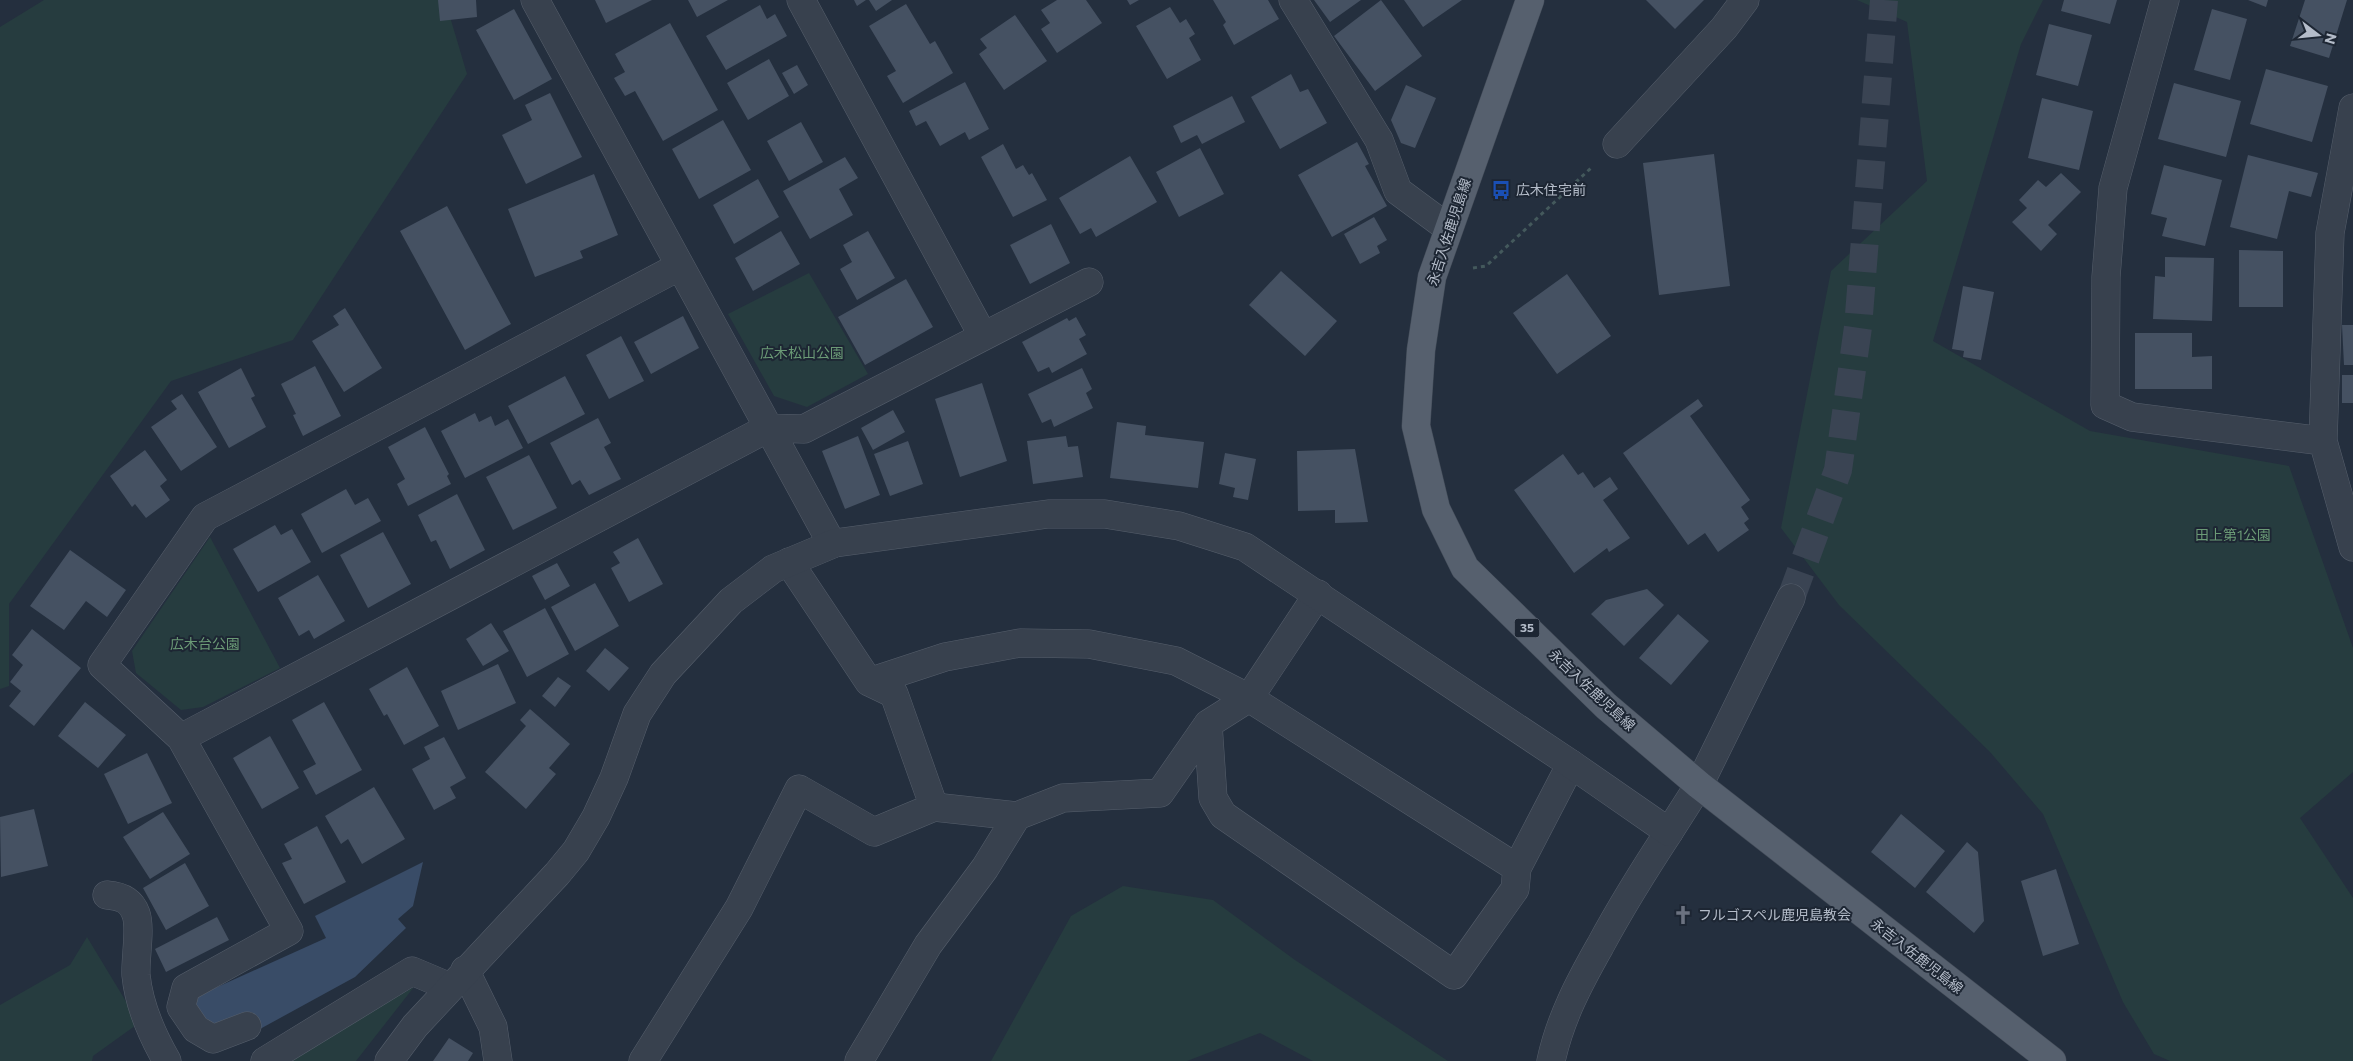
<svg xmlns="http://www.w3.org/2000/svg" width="2353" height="1061" viewBox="0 0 2353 1061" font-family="Commissioner,'Noto Sans JP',sans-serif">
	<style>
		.green { fill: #263c3f }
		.water { fill: #394c67 }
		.building { fill: #455162 }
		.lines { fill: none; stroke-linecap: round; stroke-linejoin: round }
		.tertiary-tunnel { stroke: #3a4453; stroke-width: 28; stroke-dasharray: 28 14; stroke-linecap: butt }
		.minor-casing { stroke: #565f6c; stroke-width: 29 }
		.tertiary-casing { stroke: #565f6c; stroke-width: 29 }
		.primary-casing { stroke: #414a57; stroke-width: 29 }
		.path { stroke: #44595c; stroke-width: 3; stroke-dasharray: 4 4; stroke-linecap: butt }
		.minor { stroke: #38414e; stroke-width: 28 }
		.tertiary { stroke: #38414e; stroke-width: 28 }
		.primary { stroke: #56606e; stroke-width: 28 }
		.labels { text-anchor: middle; stroke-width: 4; stroke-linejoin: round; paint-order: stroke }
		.shield { fill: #1d2633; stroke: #878f9c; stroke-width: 1 }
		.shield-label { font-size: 12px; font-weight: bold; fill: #b4bcc9 }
		.poi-label { font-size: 14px; fill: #b4bcc9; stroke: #1d2633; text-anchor: start }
		.street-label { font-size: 14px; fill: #b4bcc9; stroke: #1d2633 }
		.park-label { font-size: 14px; fill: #6b9a76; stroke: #1d2633 }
	</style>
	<rect width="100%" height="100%" fill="#242f3e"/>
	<!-- green -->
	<path class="green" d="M44,0H445L467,74L293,340L171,381L9,604V686L0,689V27Z
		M1857,0H2043L2021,44L1933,341L2090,431L2289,466L2353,648V772L2300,818L2353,898V1061H2170L2154,1054L2123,1002L2043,814L1990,752L1839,605L1781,528L1831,271L1927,181L1907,22Z
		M809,273L868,374L807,407L774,396L728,314Z
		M210,537L280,668L203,707L181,710L136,673L132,651Z
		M1123,886L1213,900L1295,960L1448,1061H1313L1260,1033L1187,1061H991L1071,916Z
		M87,937L139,1023L93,1056L92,1061H0V1005L70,965Z
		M414,987L356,1061H288L346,1024Z"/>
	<!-- water -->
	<path class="water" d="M423,862L413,906L398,919L406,928L355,977L260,1029L252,1012L221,1027L205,1023L193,998L326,938L315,916Z"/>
	<!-- building -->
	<path class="building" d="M438,0H476L477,17L440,21Z
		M595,0H652L606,23Z
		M688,0H728L697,17Z
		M854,0H866L857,6Z
		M869,0H892L876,11Z
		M1057,0H1086L1102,23L1057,53L1041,29L1050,23L1041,10Z
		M1127,0H1139L1130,5Z
		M1213,0H1268L1279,19L1234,45L1223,25L1226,22Z
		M1314,0H1361L1330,22Z
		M1381,0L1422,56L1375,91L1334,36Z
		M1404,0H1462L1423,27Z
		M1646,0H1704L1675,29Z
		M2064,0H2117L2110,24L2061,11Z
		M2248,0H2268L2266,7Z
		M2305,0H2347L2329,58L2290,46Z
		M906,4L930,44L935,41L953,73L903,103L887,76L896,71L869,26Z
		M760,5L767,19L775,14L787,36L726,70L706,36Z
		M1170,7L1180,23L1186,19L1195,34L1189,38L1201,60L1167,79L1136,26Z
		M514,9L552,79L514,100L476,30Z
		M2212,9L2247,19L2230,80L2194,70Z
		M1015,15L1047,61L1004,90L979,54L987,48L980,39Z
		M670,23L718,110L663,141L635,91L625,96L614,78L625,72L615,54Z
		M2049,24L2092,35L2078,86L2036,75Z
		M769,59L789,96L748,120L727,83Z
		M797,65L808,85L794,94L782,73Z
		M2266,69L2328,86L2312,142L2250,124Z
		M1291,74L1300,92L1308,89L1327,123L1280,149L1251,97Z
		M965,82L989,129L969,140L965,132L940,146L926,121L916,126L909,111Z
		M2174,83L2241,101L2226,157L2158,139Z
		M1406,85L1436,98L1415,148L1401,143L1391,120Z
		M550,93L582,157L526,184L502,135L532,120L525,105Z
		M1232,96L1245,122L1202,144L1197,135L1181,143L1173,126Z
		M2042,98L2093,111L2079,170L2028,158Z
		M723,120L751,170L699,199L672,149Z
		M801,122L823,162L789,181L767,141Z
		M1357,142L1369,164L1365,166L1387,206L1332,237L1298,175Z
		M1003,144L1016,169L1023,165L1029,175L1032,173L1047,200L1013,217L981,157Z
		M1200,148L1224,194L1179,217L1156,172Z
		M1714,154L1730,286L1659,295L1643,163Z
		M2248,155L2318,173L2311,197L2289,191L2277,239L2230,227Z
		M1130,156L1157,202L1096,237L1091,228L1080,234L1059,198Z
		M845,157L858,178L839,189L853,215L810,239L783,191Z
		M2164,165L2222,180L2205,246L2162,236L2167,218L2151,214Z
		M2061,173L2081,192L2048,225L2057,234L2041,251L2012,222L2027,208L2019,200L2038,180L2046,187Z
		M594,174L618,235L580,251L583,258L535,277L508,209Z
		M758,179L779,217L734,244L713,205Z
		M447,206L511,324L465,350L400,231Z
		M1374,217L1387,240L1377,246L1380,253L1360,264L1344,234Z
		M1051,224L1070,263L1030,284L1010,245Z
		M781,231L800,264L753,291L735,258Z
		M868,231L895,278L857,300L840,269L852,262L843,245Z
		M2239,250L2283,251V307H2239Z
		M2165,257L2214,258L2212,321L2153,319L2155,276L2165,277Z
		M1281,271L1337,321L1305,356L1249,305Z
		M1567,274L1611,336L1557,374L1513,313Z
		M906,279L933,327L865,365L838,317Z
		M1963,286L1994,292L1981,360L1963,357L1964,351L1952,349Z
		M345,308L382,368L344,392L312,341L339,325L333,316Z
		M683,316L699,348L651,374L634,342Z
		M1076,317L1086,335L1079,339L1087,354L1052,373L1049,367L1038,372L1022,342L1067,318L1069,321Z
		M2342,325H2353V365H2344Z
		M2135,333H2192V357L2212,356V389H2135Z
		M621,336L644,381L609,399L586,355Z
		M315,366L341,416L303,436L293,415L296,414L281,384Z
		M241,368L255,396L251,398L266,427L229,448L198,392Z
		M1082,368L1092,389L1086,393L1093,408L1054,427L1051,419L1042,423L1028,394Z
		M2342,375H2353V403H2342Z
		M565,376L585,414L528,444L508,406Z
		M982,383L1007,461L960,477L935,399Z
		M182,394L217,447L181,471L151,427L177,409L171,401Z
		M1698,399L1703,406L1690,416L1750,500L1741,507L1749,519L1744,523L1749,530L1718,552L1705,533L1688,545L1623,453Z
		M893,410L905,432L873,450L861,428Z
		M475,413L479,422L491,416L495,426L508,419L523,448L465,478L441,431Z
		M598,418L611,443L604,447L621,479L589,495L580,480L572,485L550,443Z
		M1117,422L1146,426L1145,435L1204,442L1198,488L1110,478Z
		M425,427L449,474L447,476L451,484L408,506L397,484L405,479L388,447Z
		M858,436L880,495L845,509L822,451Z
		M1066,436L1068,447L1078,446L1083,477L1033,484L1027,441Z
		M908,441L923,484L890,496L874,454Z
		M1355,449L1368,522L1335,523V510L1298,511L1297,451Z
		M145,450L167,480L160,486L170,500L146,518L135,504L132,507L110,476Z
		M1225,453L1256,459L1248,500L1233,497L1235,488L1219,484Z
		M1563,454L1578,475L1583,472L1594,488L1610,477L1618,489L1603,500L1630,538L1609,552L1607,548L1574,573L1514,490Z
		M529,455L557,508L513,530L486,477Z
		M346,489L355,505L368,498L381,521L322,553L301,514Z
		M457,494L485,550L450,569L436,540L431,542L418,515Z
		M275,525L281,535L292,529L311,562L258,592L233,549Z
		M383,532L411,584L368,608L340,555Z
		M638,538L663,584L629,602L611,568L620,563L613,552Z
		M70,550L126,590L107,617L86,601L64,630L30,606Z
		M557,563L570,586L545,600L532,576Z
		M318,575L345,621L314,639L309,630L299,636L278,598Z
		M595,583L619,626L575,651L551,607Z
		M1647,589L1664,605L1624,646L1591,614L1606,600Z
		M545,608L569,654L527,677L503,631Z
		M1678,614L1709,641L1671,685L1639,658Z
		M491,623L509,651L483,666L466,639Z
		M32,629L81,668L34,726L9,706L21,691L10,682L23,665L12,655Z
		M605,648L629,668L609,691L586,671Z
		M498,664L516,703L458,730L441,691Z
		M407,667L439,726L404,745L387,714L384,716L369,689Z
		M558,677L571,686L555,707L542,696Z
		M85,702L126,735L98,768L58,736Z
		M324,702L362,770L316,795L303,771L316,764L292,720Z
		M530,709L570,744L549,768L556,774L526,809L485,772L526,726L520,720Z
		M270,736L299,788L262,809L233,758Z
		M444,737L466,778L450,787L456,798L434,810L412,769L430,759L424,747Z
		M147,753L172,803L128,824L104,774Z
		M374,787L405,839L362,864L348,839L341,844L325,816Z
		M34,809L48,866L1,877L0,817Z
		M163,812L190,854L150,879L123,837Z
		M1901,814L1945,851L1915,888L1871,852Z
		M317,826L346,882L304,904L282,863L292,859L284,844Z
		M1967,842L1978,852L1984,921L1974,933L1926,892Z
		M185,863L209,906L166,930L143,888Z
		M2056,869L2079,944L2043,956L2021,881Z
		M217,917L229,940L166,972L155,949Z
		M449,1038L473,1053L468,1061H433Z"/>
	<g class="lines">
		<!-- tertiary-tunnel -->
		<path class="tertiary-tunnel" d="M1791,598L1838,470L1858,327L1884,0"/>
		<!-- minor casing -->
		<g class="minor-casing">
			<path id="minor" d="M535,0L832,544
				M801,0L983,336
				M1293,0L1379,140L1398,191L1448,228
				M2165,0L2113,188L2106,277L2105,405L2132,417L2323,441
				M2353,108L2330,233L2323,441L2353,547
				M1617,144L1724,28L1745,0
				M789,562L869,682L894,694L934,807L1017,816L985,868L928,945L859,1061
				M869,682L945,657L1020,643L1089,644L1176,661L1249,698L1318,594
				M1208,724L1213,798L1223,815L1454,975L1515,889L1517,868L1571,764
				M181,738L768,428L804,429L1089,282
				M1017,816L1063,798L1160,793L1208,724L1249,698L1517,868
				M107,895C121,896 131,900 136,914C141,928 135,960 136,975C139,1006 152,1035 167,1061
				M465,970L493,1027L498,1061
				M247,1026L213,1039L196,1029L181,1007L186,988L289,931L181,738L102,665L205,517L680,266
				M265,1061L412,971L450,987
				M643,1061L739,908L799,789L874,832L934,807
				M1551,1061C1560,1019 1579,983 1600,946C1621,907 1644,870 1669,832"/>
		</g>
		<!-- tertiary casing -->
		<g class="tertiary-casing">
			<path id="tertiary" d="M389,1061L415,1026L557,874L576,851L596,817L614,778L637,714L663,674L731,601L773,569L835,543L1048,514H1105L1179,526L1245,547L1571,764L1669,832L1699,785L1791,598"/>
		</g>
		<!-- primary casing -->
		<g class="primary-casing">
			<path id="primary" d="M1530,0L1432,277L1421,350L1416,426L1436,509L1465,568L1606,706L1699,785L2052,1061"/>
		</g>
		<!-- path -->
		<path class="path" d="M1473,268L1486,266L1591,168"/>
		<!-- minor -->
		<use href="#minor" class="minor"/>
		<!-- tertiary -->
		<use href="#tertiary" class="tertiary"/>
		<!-- primary -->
		<use href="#primary" class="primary"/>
	</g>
	<!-- icons -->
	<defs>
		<g id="bus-bare" transform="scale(1.5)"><path d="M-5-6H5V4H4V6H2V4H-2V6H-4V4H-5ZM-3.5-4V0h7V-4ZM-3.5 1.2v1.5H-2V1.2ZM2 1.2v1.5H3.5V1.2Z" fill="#1a4fb4" stroke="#1d2633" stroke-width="2.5" paint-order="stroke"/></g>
		<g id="church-bare" transform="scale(1.5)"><path d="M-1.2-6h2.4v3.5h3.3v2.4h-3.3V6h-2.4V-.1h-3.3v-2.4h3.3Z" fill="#6b7280" stroke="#1d2633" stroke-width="2.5" paint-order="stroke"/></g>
	</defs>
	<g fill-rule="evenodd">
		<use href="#bus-bare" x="1501" y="190"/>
		<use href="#church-bare" x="1683" y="915"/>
	</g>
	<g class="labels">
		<!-- shield labels -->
		<rect class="shield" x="1514.5" y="618.5" width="25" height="19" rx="4"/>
		<g class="shield-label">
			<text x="1527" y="632">35</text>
		</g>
		<!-- poi labels -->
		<g class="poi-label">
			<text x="1516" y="195">広木住宅前</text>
			<text x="1698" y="920">フルゴスペル鹿児島教会</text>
		</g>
		<!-- street labels -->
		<g class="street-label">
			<text transform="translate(1449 232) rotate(-72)" y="5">永吉入佐鹿児島線</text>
			<text transform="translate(1592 690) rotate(43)" y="5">永吉入佐鹿児島線</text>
			<text transform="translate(1917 956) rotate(38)" y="5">永吉入佐鹿児島線</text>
		</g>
		<!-- park labels -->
		<g class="park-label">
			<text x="802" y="358">広木松山公園</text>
			<text x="2233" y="540">田上第1公園</text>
			<text x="205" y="649">広木台公園</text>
		</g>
	</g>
	<!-- north arrow -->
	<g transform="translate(2318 35) rotate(106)" stroke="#1d2633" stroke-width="4" paint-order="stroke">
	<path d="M0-4L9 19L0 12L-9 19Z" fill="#b4bcc9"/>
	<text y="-8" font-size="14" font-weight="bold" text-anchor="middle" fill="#b4bcc9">N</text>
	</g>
</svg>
